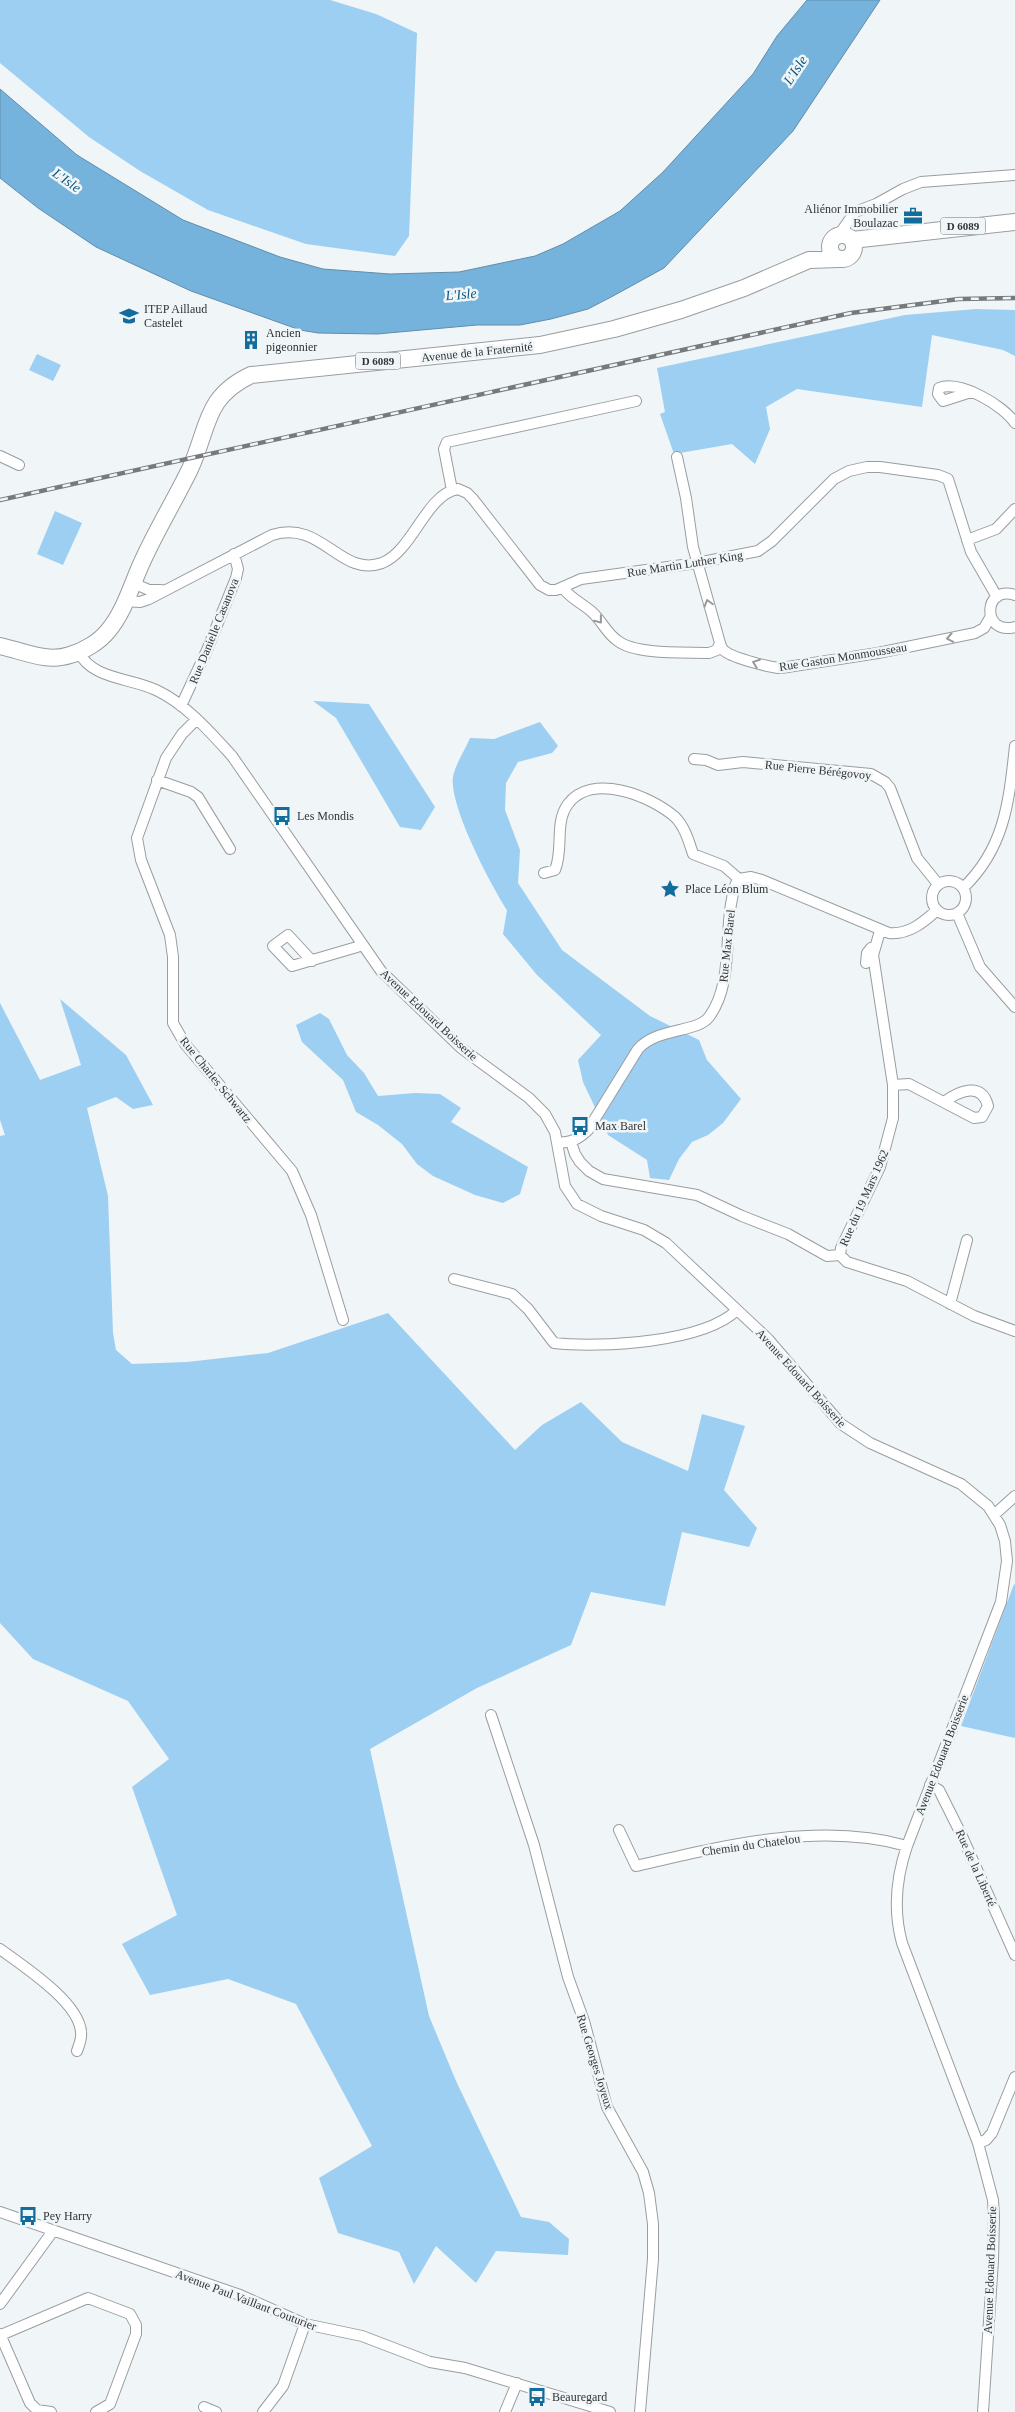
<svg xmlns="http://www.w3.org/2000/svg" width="1015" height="2412" viewBox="0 0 1015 2412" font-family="Georgia,serif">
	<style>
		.green { fill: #9ccff2 }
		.water { fill: #75b3dd; stroke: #618dab }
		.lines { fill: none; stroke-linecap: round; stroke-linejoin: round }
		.street-casing { stroke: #999da0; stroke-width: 12 }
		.primary-casing { stroke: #999da0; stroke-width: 18 }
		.street { stroke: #fff; stroke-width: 10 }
		.primary { stroke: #fff; stroke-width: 16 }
		.rail-casing { stroke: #777a7c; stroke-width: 4.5 }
		.rail { stroke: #f0f5f8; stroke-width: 2.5; stroke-dasharray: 8; stroke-linecap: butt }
		.oneway { stroke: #989a9a }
		.labels { text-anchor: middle; stroke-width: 5; stroke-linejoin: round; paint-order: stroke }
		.shield { fill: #f0f5f8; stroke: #6b6e70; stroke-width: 1 }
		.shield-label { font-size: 11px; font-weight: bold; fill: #323435 }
		.poi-label { font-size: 12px; fill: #323435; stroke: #f0f5f8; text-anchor: start }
		.street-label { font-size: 12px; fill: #323435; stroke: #f0f5f8 }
		.water-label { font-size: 14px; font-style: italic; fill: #0b5981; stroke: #f0f5f8 }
	</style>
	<rect width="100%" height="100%" fill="#f0f5f8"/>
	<!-- green -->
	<path class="green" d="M0,0H330L376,14L417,33L409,236L395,256L306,244L208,210L140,171L89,137L0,63Z
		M976,309L1015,310V356L1003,350L932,335L922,407L797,389L766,407L770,429L755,464L732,444L674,454L660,414L665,412L657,368L905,315Z
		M37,354L61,365L53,381L29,370Z
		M55,511L82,523L63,565L37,554Z
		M313,701L369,704L435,807L421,830L400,827L336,718Z
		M540,722L558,746L552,753L518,762L506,783L505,810L520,850L518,883L562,950L650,1016L699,1040L707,1060L741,1099L723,1123L708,1135L692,1142L679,1159L669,1180L650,1178L647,1160L608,1135L583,1082L578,1060L601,1035L537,975L503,934L507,910C491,885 449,806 453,777C455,765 465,750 470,738L494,739Z
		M60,999L126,1055L153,1105L133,1109L116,1097L87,1108L108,1196L113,1333L116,1350L132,1364L187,1362L268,1353L388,1313L515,1450L542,1425L581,1402L622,1442L688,1471L702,1414L745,1426L724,1490L757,1528L749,1547L682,1532L665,1606L591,1592L571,1645L477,1688L370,1749L429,2016L456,2081L521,2217L549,2222L569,2239L568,2255L496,2251L476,2283L436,2246L414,2284L399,2252L338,2233L319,2178L372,2146L296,2004L228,1979L150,1995L122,1944L177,1915L132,1787L169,1759L128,1701L33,1659L0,1623V1136L5,1135L0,1120V1003L40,1080L81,1065Z
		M320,1013L329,1019L347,1055L364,1073L378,1096L415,1093L440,1094L461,1108L451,1122L528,1167L520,1194L503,1203L475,1195L433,1176L417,1164L402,1144L378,1125L356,1112L343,1080L302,1042L296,1025Z
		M1014,1584L1015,1585V1738L961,1726Z"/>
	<!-- water -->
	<path class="water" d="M807,0H880L793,131L664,268L613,296L588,309L551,319L520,325H477L377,334L318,333L300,330L191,291L96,247L38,208L0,178V89L77,155L183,220L280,257L323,269L390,274L459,272L535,256L563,244L620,211L663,172L753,74L777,36Z"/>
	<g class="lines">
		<!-- street casing -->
		<g class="street-casing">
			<path id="street" d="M838,236L855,212L876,204L903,189L921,182L1015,175
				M971,392L943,401L938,394L939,388C960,380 1003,405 1015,423
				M0,456L19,465
				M677,457L686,498L693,547L720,643C721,647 722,650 726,652C734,658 771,668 781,668L878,653L975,633L984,628L991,616
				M452,490L444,449L447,442L636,401
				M967,540L996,529L1015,509
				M133,583L149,590H161
				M563,588C571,599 582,603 592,612C602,621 607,634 618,641C636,655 686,652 709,653L717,650L720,643
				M1015,595C983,584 981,636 1015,627
				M125,601L140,602L149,599L272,535C322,519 340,578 382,563C413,551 426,494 458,489L467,493L473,499L540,585L549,590H556L581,579L697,563L758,551L772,541L834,479L849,471L867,467H880L938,475L948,479L971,552L997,597
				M79,652C91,679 131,678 156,690C186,704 210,732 232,756L381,971L461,1048L529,1098L545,1114L555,1132L565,1186L577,1204L601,1216L644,1230L666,1243L768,1339L841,1424L870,1443L961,1484L988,1506L1000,1525L1005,1541L1007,1561L1001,1602L907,1846C896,1878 893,1910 902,1943L978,2143L993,2200L994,2216L993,2260L983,2412
				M181,706L207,650L236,578L238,569L234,554
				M196,720L182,734L166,758L137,838L141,860L170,935L173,957V1023L185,1044L292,1171L311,1215L343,1320
				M694,759L706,760L718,765L743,762L871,774L885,782L890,788L917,858L938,884
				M157,780L191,792L198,797L230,849
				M544,873L555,870C564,849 554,823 568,804C592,772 651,796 675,817C685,827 689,842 693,854L724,866L739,879
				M932 898a17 17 0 1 1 34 0a17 17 0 1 1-34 0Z
				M963,888C1005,848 1009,801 1015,746
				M957,913L980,967L1015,1007
				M312,961L288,935L273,946L292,966L357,947L362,944
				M866,963L867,953L871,948
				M893,1085L909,1084L974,1118L982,1117L988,1106C982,1081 959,1091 944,1102
				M571,1142L575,1154L580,1162L589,1171L603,1179L697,1195L742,1216L788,1234L827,1256L840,1255
				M557,1143C571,1142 578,1140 588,1130L638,1049C658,1027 697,1033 709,1017C732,986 725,940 731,904C733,895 733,886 739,879L751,877L762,880L889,933C908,935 923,923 937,910
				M840,1255L841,1248L880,1167L893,1118V1085L873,955L880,931
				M840,1255L847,1262L907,1281L974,1316L1015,1331
				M454,1279L512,1294L528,1309L554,1343C600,1348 703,1343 737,1310
				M950,1304L967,1240
				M995,1514L1015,1496
				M491,1715L534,1845L568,1977L584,2021L607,2107L643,2172L649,2193L653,2224V2259L640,2412
				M930,1785L939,1790L961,1834L1015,1955
				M619,1830L636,1866C722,1846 820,1821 907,1846
				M0,1949C23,1966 79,2002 81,2032C82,2039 79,2045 77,2051
				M978,2143L986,2140L992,2133L1015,2077
				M0,2212L240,2295L305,2324L362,2336L430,2362L465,2368L610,2412
				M0,2304L53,2231
				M0,2334L30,2403L37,2410L51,2412
				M1,2335L88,2298L130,2314L136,2325V2334L110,2404L96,2412
				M204,2407L216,2412
				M263,2412L283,2386L305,2324
				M505,2412L517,2383"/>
		</g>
		<!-- primary casing -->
		<g class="primary-casing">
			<path id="primary" d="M830 247a12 12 0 1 1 24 0a12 12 0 1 1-24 0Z
				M852,240L1015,222
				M0,646C23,651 47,663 70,655C84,651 99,642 108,631C125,611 132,583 143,560C157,529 175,500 190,469C209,428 204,397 251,375L540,345L614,329L681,310L744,288L809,260L839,259"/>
		</g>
		<!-- street -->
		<use href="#street" class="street"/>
		<!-- primary -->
		<use href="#primary" class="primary"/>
		<!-- rail casing -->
		<g class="rail-casing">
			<path id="rail" d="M0,500L851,313L959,299L1015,298"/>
		</g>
		<!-- rail -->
		<use href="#rail" class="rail"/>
	</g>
	<!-- one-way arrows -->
	<defs><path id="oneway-chevron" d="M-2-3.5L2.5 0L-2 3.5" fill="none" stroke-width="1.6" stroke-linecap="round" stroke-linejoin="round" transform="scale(1.25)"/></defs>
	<g class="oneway">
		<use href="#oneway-chevron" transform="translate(708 603) rotate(-106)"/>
		<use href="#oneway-chevron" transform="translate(599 620) rotate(51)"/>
		<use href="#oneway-chevron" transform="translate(950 638) rotate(169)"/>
		<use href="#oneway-chevron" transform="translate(756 663) rotate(-159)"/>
	</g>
	<!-- icons -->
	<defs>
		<g id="office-bare" transform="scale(1.5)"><path d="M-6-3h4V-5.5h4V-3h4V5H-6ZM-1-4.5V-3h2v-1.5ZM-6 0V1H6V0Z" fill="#136d9c" stroke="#f0f5f8" stroke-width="2.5" paint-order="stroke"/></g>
		<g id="school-bare" transform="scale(1.5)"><path d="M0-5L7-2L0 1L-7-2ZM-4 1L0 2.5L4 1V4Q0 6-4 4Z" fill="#136d9c" stroke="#f0f5f8" stroke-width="2.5" paint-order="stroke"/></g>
		<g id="building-bare" transform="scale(1.5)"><path d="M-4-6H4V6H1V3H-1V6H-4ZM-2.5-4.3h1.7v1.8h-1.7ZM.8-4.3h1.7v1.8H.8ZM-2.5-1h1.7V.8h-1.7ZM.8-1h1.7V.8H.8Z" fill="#136d9c" stroke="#f0f5f8" stroke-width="2.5" paint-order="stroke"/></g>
		<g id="bus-bare" transform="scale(1.5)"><path d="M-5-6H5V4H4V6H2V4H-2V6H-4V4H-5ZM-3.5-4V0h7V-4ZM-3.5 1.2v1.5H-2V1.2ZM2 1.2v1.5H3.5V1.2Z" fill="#136d9c" stroke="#f0f5f8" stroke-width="2.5" paint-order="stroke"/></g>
		<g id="sight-bare" transform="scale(1.5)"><path d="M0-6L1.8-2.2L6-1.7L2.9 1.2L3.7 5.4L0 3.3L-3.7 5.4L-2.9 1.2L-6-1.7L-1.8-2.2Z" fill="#136d9c" stroke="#f0f5f8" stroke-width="2.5" paint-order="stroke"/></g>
	</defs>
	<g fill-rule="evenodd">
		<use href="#office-bare" x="913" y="216"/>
		<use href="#school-bare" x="129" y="316"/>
		<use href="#building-bare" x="251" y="340"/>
		<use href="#bus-bare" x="282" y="816"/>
		<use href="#sight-bare" x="670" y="889"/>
		<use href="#bus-bare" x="580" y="1126"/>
		<use href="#bus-bare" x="28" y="2216"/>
		<use href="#bus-bare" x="537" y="2397"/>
	</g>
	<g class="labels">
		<!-- shield labels -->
		<g class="shield">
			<rect x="940.5" y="217.5" width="45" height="17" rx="4"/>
			<rect x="355.5" y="352.5" width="45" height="17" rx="4"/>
		</g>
		<g class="shield-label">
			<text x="963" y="230">D 6089</text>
			<text x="378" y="365">D 6089</text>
		</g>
		<!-- poi labels -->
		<g class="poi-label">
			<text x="898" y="213" text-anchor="end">Aliénor Immobilier<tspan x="898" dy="14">Boulazac</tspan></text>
			<text x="144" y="313">ITEP Aillaud<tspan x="144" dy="14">Castelet</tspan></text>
			<text x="266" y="337">Ancien<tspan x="266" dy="14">pigeonnier</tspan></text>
			<text x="297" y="820">Les Mondis</text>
			<text x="685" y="893">Place Léon Blum</text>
			<text x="595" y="1130">Max Barel</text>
			<text x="43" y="2220">Pey Harry</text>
			<text x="552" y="2401">Beauregard</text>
		</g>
		<!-- street labels -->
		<g class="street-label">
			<text transform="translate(477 352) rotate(-6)" y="4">Avenue de la Fraternité</text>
			<text transform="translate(685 564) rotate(-9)" y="4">Rue Martin Luther King</text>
			<text transform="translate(214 631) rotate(-68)" y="4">Rue Danielle Casanova</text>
			<text transform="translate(843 657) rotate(-9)" y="4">Rue Gaston Monmousseau</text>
			<text transform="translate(818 770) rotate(6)" y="4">Rue Pierre Bérégovoy</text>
			<text transform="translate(727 946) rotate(-84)" y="4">Rue Max Barel</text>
			<text transform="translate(429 1015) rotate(43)" y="4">Avenue Edouard Boisserie</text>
			<text transform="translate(216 1080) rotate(51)" y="4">Rue Charles Schwartz</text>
			<text transform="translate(864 1198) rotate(-66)" y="4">Rue du 19 Mars 1962</text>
			<text transform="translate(801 1378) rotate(48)" y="4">Avenue Edouard Boisserie</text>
			<text transform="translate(942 1755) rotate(-69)" y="4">Avenue Edouard Boisserie</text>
			<text transform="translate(751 1845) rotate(-8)" y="4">Chemin du Chatelou</text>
			<text transform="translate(976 1868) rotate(66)" y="4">Rue de la Liberté</text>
			<text transform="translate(595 2062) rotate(73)" y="4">Rue Georges Joyeux</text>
			<text transform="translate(990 2270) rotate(-88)" y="4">Avenue Edouard Boisserie</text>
			<text transform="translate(246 2300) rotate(21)" y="4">Avenue Paul Vaillant Couturier</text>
		</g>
		<!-- water labels -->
		<g class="water-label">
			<text transform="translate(795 70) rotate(-56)" y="5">L'Isle</text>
			<text transform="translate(67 180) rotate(35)" y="5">L'Isle</text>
			<text transform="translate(461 294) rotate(-5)" y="5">L'Isle</text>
		</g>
	</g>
</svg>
